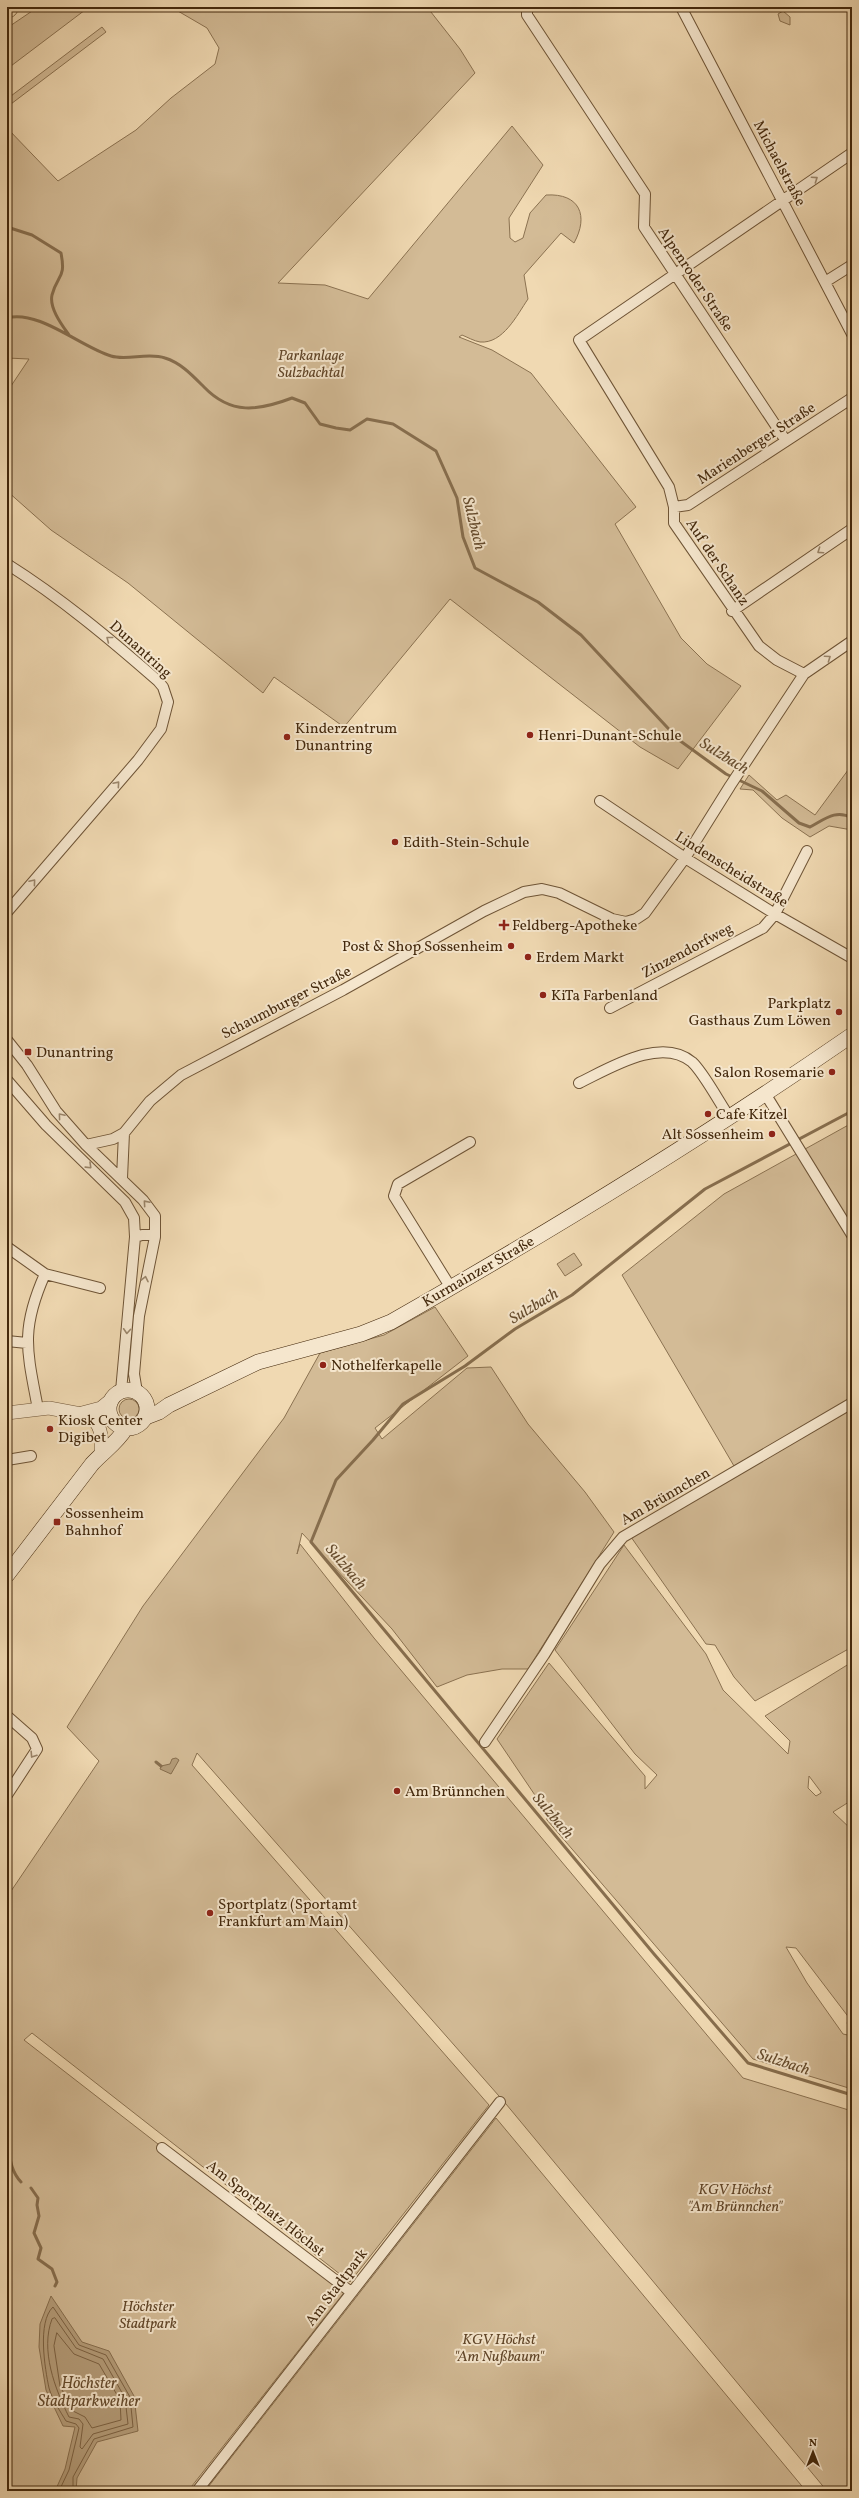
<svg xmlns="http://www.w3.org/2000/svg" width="859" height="2498" viewBox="0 0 859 2498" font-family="Vollkorn,serif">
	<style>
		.green { fill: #d3bb96; stroke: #8b7251; fill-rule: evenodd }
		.water { fill: #b59d7a; stroke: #876e4e }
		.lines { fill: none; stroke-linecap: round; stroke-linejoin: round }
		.shore { stroke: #7c6243; stroke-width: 1 }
		.stream { stroke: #876e4e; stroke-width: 3 }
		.minor-casing { stroke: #6e5436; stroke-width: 12 }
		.tertiary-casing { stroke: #6e5436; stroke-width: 14 }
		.secondary-casing { stroke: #43280c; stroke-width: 16 }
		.motorway-casing { stroke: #43280c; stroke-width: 20 }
		.minor { stroke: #f5e6cd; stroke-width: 10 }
		.tertiary { stroke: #f5e6cd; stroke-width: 13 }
		.secondary { stroke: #f5e6cd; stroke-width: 15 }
		.motorway { stroke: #f0d9b2; stroke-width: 19 }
		.oneway { stroke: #9c876c }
		.poi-dot { fill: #8f2418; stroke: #f5e6cd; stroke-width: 1.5 }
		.labels { text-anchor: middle; stroke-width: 4; stroke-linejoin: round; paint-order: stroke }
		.street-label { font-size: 15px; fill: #43280c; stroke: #f5e6cd }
		.park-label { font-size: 15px; font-style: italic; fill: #604528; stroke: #f5e6cd }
		.poi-label { font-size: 15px; fill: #43280c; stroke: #f5e6cd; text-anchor: start }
		.water-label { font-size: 16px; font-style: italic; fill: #654b2d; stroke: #f5e6cd }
	</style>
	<rect width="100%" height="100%" fill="#f0d9b2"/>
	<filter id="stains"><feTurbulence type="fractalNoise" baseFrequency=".005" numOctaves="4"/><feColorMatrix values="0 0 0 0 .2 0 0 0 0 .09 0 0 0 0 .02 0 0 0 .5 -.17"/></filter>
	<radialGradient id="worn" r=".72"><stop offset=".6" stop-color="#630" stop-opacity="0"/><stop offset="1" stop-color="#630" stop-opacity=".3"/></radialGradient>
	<!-- green -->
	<path class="green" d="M38,7H89L7,69V28Z
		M171,7H427L460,49L475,73L278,283L325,285L368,299L512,126L543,165L509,218L510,238L515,242L523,238L530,213L546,195C580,193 589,216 574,243L561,233L524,275L528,299C517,315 503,344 480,342C474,341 467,337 462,335L459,337L492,350L531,373L636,507L615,524L681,638L707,664L741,686L678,769L640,747L450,599L344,727L274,677L263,693L128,583L51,530L7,491V392L29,359L7,358V128L58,181L136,130L171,98L215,64L219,48L207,28Z
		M783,11L790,17V25L780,21L778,14Z
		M102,27L106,32L7,107V99Z
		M851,766L852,830L829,826L810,837L782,818L753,790L740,789L749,775L777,800L786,795L815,815Z
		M852,1123V1399L734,1466L622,1275L724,1194Z
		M574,1253L582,1265L565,1276L557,1264Z
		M435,1307L468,1356L375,1428L382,1439L467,1368L491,1367L528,1424L585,1492L614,1532L528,1669H502L467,1675L437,1687L392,1629L302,1533L297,1554L300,1544L374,1638L743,2078L852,2111V2471L846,2491H827L506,2104L197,1753L192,1765L489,2105L350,2282L32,2033L24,2040L346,2290L188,2491H7V1897L99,1761L67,1727L143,1606L284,1418L320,1353L384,1335Z
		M119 1409a10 10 0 1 1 20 0a10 10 0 1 1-20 0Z
		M852,1409V1647L755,1701L734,1677L715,1645L706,1644L631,1537Z
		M624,1545L706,1654L723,1690L788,1754L790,1741L765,1716L852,1662V1800L833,1812L852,1830V2030L847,2023L850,2019L796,1948L786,1947L807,1983L843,2034L852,2036V2089L753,2059L547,1820L545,1810L497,1739L549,1663L645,1776V1789L657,1775L635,1754L555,1650ZM809,1776L821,1792V1793L816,1796L808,1788Z
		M496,2118L806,2491H205Z"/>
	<!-- water -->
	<path class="water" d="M176,1758L179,1760L171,1774L160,1769L161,1766L170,1764L172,1759Z
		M51,2296L82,2342L109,2351L134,2396L138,2431L97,2442L77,2478L76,2491H55L65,2469L75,2427L63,2426L46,2390L39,2347L40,2324Z"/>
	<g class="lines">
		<!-- shore -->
		<path class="shore" d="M55,2318L76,2348L103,2359L125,2398L128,2424L93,2434L82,2449L80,2447L83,2424L79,2419L69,2417C55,2389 40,2350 52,2319Z
			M57,2333L74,2354L99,2364L120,2400L121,2420L92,2428L85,2417L73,2411L60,2386L54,2346Z
			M59,2491L69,2470L79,2428L76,2424L66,2421C60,2411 52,2399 49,2388C45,2369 37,2322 53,2307L79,2345L106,2355L130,2397L133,2427L94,2439L73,2477V2491"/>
		<!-- stream -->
		<path class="stream" d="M7,227L32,235L61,253C66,279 58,273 52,295C49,308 62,325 69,335
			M7,318C38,309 81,347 111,356C127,361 148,352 165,358C181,363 192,375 204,387C231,415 258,411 292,398L305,403L320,424L336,428L350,430L367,419L393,424L436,451L457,498L463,537L475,568L538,602L581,635L679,740L726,774L762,791L799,823L810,827C825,819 836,809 852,818
			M852,1111L705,1189L572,1295L515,1329L465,1366L403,1404L373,1440L336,1480L311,1542L654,1954L748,2063L852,2095
			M156,1762L161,1766
			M7,2141C10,2157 10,2170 21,2182
			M31,2188L38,2198L37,2205L39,2216L34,2233L41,2248L38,2259L52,2269L57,2282L55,2286"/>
		<!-- minor casing -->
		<g class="minor-casing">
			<path id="minor" d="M527,7V15L645,194L644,227L786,441
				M681,7L852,334
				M825,282L852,265
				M674,507L688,505L852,398
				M7,564C61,598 110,639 158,681L163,687L168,702L161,729L138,760L7,912
				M732,611L852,529
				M804,674L777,660L759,646L674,523V507L669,487L579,340L852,153
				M600,801L685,858L775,914L852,958
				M610,1008L763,928L775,914L807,851
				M7,1040L27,1065L56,1111L86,1145L143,1200L155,1216V1237L139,1316L134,1374L137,1392
				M7,1080L46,1125L125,1202L134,1218L135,1237L121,1391
				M579,1083C610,1068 661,1036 692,1062C704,1073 720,1104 730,1118
				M766,1095L852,1235
				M86,1145L113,1139L124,1133L150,1101L181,1075L343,990L484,911L524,892L542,889L559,893L612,919L626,922L636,919L645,913L685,858L730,786L804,674L852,641
				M122,1178L124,1133
				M135,1237L142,1235H155
				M7,1247L45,1274C20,1330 27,1351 38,1409
				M45,1274L100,1288
				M451,1288L394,1196L398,1184L470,1142
				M7,1341L27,1343
				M7,1460L31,1456
				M7,1716L32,1738L37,1749L7,1795
				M485,1742L544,1655L600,1564L623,1537L852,1403
				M162,2148L351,2292
				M197,2491L500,2102"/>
		</g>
		<!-- tertiary casing -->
		<g class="tertiary-casing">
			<path id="tertiary" d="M7,1413L49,1408L113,1420
				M82,1413L101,1408L112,1399
				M92,1418C103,1428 102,1441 101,1455"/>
		</g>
		<!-- secondary casing -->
		<g class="secondary-casing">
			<path id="secondary" d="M109 1409a19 19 0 1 1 38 0a19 19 0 1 1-38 0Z
				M146,1417L159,1412L169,1405L258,1362L361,1334L391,1322C549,1232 703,1138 852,1035
				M7,1575L92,1464C104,1451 117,1443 126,1428"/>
		</g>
		<!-- motorway casing -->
		<g class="motorway-casing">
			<path id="motorway" d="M7,9L9,7"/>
		</g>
		<!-- minor -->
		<use href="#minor" class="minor"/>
		<!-- tertiary -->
		<use href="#tertiary" class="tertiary"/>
		<!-- secondary -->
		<use href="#secondary" class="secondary"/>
		<!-- motorway -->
		<use href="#motorway" class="motorway"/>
	</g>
	<!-- one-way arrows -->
	<defs><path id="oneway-chevron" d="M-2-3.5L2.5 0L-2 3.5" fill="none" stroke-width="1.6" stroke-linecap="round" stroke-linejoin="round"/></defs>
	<g class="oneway">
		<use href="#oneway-chevron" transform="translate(815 179) rotate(-34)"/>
		<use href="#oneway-chevron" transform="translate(820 551) rotate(146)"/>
		<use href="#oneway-chevron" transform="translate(109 639) rotate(-142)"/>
		<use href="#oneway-chevron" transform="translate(828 658) rotate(-35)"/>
		<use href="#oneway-chevron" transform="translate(117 784) rotate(-49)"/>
		<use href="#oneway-chevron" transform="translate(33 882) rotate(-50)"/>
		<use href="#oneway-chevron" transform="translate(61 1116) rotate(-130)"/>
		<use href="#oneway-chevron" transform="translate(89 1166) rotate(44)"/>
		<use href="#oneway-chevron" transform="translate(146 1203) rotate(-131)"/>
		<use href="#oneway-chevron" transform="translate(145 1279) rotate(-78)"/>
		<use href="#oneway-chevron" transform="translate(127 1331) rotate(94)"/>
		<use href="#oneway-chevron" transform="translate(33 1755) rotate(123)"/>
	</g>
	<!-- markers -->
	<g class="poi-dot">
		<circle cx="530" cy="735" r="4"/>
		<circle cx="287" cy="737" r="4"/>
		<circle cx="395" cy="842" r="4"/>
		<path d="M502 919h4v4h4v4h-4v4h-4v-4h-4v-4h4z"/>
		<circle cx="511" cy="946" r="4"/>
		<circle cx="528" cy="957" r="4"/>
		<circle cx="543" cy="995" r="4"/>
		<circle cx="839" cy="1012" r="4"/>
		<rect x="24" y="1048" width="8" height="8" rx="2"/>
		<circle cx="832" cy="1072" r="4"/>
		<circle cx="708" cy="1114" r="4"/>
		<circle cx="772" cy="1134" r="4"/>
		<circle cx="323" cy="1365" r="4"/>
		<circle cx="50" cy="1429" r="4"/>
		<rect x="53" y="1518" width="8" height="8" rx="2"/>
		<circle cx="397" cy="1791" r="4"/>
		<circle cx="210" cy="1913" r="4"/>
	</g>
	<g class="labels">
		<!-- street labels -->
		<g class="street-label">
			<text transform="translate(780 163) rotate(62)" y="5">Michaelstraße</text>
			<text transform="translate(696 279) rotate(56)" y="5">Alpenroder Straße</text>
			<text transform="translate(756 443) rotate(-33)" y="5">Marienberger Straße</text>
			<text transform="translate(718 562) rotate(56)" y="5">Auf der Schanz</text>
			<text transform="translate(141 649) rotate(42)" y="5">Dunantring</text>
			<text transform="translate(732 869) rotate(32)" y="5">Lindenscheidstraße</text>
			<text transform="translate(687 950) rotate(-28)" y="5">Zinzendorfweg</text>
			<text transform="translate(286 1002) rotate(-27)" y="5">Schaumburger Straße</text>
			<text transform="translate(478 1271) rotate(-30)" y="5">Kurmainzer Straße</text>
			<text transform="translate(665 1496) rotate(-30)" y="5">Am Brünnchen</text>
			<text transform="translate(266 2208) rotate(38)" y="5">Am Sportplatz Höchst</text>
			<text transform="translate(336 2287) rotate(-53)" y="5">Am Stadtpark</text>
		</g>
		<!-- park labels -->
		<g class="park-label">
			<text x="311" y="360">Parkanlage<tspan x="311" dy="17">Sulzbachtal</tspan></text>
			<text x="735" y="2194">KGV Höchst<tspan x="735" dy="17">"Am Brünnchen"</tspan></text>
			<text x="148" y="2311">Höchster<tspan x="148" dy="17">Stadtpark</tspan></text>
			<text x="499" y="2344">KGV Höchst<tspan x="499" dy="17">"Am Nußbaum"</tspan></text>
		</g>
		<!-- poi labels -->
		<g class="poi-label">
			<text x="295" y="733">Kinderzentrum<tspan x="295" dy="17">Dunantring</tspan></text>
			<text x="538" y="740">Henri-Dunant-Schule</text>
			<text x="403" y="847">Edith-Stein-Schule</text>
			<text x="512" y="930">Feldberg-Apotheke</text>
			<text x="503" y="951" text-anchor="end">Post &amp; Shop Sossenheim</text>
			<text x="536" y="962">Erdem Markt</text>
			<text x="551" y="1000">KiTa Farbenland</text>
			<text x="831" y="1008" text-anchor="end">Parkplatz<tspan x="831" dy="17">Gasthaus Zum Löwen</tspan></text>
			<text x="36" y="1057">Dunantring</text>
			<text x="824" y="1077" text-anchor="end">Salon Rosemarie</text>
			<text x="716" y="1119">Cafe Kitzel</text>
			<text x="764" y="1139" text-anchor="end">Alt Sossenheim</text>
			<text x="331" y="1370">Nothelferkapelle</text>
			<text x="58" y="1425">Kiosk Center<tspan x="58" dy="17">Digibet</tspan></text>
			<text x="65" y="1518">Sossenheim<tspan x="65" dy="17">Bahnhof</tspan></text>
			<text x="405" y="1796">Am Brünnchen</text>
			<text x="218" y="1909">Sportplatz (Sportamt<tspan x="218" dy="17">Frankfurt am Main)</tspan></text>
		</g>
		<!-- water labels -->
		<g class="water-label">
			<text transform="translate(475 523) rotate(76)" y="6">Sulzbach</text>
			<text transform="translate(725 755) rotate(32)" y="6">Sulzbach</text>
			<text transform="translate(533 1305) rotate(-31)" y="6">Sulzbach</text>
			<text transform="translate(347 1566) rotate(50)" y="6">Sulzbach</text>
			<text transform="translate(554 1815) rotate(50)" y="6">Sulzbach</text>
			<text transform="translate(784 2061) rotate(18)" y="6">Sulzbach</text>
			<text x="89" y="2388">Höchster<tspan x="89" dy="18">Stadtparkweiher</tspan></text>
		</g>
	</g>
	<!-- margin -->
	<rect width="859" height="2498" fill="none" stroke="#f0d9b2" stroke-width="24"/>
	<rect x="8" y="8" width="843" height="2482" fill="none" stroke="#43280c" stroke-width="2"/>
	<rect x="12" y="12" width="835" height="2474" fill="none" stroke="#43280c"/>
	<!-- north arrow -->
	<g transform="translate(813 2452)" stroke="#f5e6cd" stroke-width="3" paint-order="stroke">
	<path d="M0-3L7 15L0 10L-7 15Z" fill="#43280c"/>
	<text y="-6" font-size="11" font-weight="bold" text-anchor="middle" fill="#43280c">N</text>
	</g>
	<rect width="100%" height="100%" filter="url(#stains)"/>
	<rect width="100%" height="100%" fill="url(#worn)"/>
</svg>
